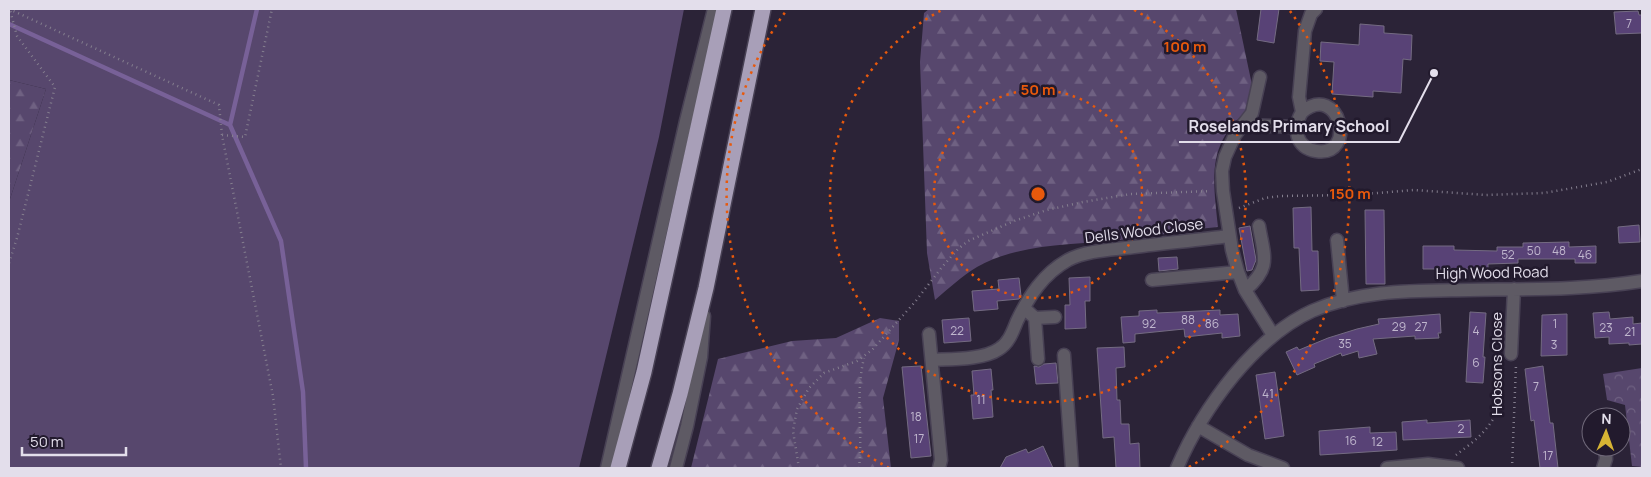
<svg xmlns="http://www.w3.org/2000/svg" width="1651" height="477" viewBox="0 0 1651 477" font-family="Manrope,sans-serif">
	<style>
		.green { fill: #57476d }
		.forest { fill: url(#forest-firs) }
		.park { fill: url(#park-crowns) }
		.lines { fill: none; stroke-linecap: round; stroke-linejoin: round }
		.stream { stroke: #786198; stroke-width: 4.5 }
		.building { fill: #584276; stroke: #746b82 }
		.minor-casing { stroke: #484154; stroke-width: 15 }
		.highway-casing { stroke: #484154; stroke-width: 18 }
		.path { stroke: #847e8e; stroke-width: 2.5; stroke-dasharray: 1 4; stroke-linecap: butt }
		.minor { stroke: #5e5a64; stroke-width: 12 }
		.highway { stroke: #a89fb8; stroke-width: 15 }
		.ring { fill: none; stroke: #e8590c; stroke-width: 2.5; stroke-dasharray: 2.5 5 }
		.labels { text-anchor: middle; stroke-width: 5; stroke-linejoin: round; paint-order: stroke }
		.number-label { font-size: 12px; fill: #c0b7ce }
		.street-label { font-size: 15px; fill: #e3deeb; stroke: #221a2d }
		.centre { fill: #e8590c; stroke: #221a2d; stroke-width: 2.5 }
		.ring-label { font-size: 15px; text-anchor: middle; font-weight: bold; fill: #e8590c; stroke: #221a2d; stroke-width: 5; stroke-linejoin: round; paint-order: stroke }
		.leader { fill: none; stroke: #e3deeb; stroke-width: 2 }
		.callout-dot { fill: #e3deeb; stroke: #221a2d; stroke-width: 2 }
		.callout-label { font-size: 16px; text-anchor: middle; font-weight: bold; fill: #e3deeb; stroke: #221a2d; stroke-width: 5; stroke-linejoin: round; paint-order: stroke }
	</style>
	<defs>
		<pattern id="forest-firs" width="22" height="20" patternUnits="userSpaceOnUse" patternTransform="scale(1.25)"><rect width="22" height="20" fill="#57476d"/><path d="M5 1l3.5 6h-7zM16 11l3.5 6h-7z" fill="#6f6182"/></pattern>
		<pattern id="park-crowns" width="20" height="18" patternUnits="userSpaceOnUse" patternTransform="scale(1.25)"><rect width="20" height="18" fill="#57476d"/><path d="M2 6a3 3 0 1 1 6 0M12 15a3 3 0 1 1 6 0" fill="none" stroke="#6f6182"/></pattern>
	</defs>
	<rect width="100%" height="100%" fill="#2b2337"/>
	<!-- green -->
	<path class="green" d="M9,9H684L659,137L579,468H9V202L46,89L9,80Z"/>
	<!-- forest -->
	<path class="forest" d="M929,9H1236L1256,104C1207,139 1212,172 1218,227C1185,230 1152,237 1119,240C1072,245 1020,243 977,267C962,276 949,288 935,300L927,253L920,62L924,13Z
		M9,80L46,89L9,202Z
		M880,318L899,321V340L883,398L891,468H691L718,359L792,341L836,338Z"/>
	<!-- park -->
	<path class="park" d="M1642,368V467L1632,466L1625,405L1607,400L1603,374Z"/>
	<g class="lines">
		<!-- stream -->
		<path class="stream" d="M257,9L230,125L281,241L303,392L306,468
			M9,24L230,125"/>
	</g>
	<!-- building -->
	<path class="building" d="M1261,9H1279L1274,43L1257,40Z
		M1638,11L1639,15H1642V33L1616,34L1614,12Z
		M1360,24L1384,26V33L1412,35L1411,60L1403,59L1401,93L1373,91V97L1332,94L1334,62L1320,61L1321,42L1359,45Z
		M1311,207L1312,251H1318L1319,290L1301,291L1299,248H1294L1293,208Z
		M1365,210H1384L1385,284H1366Z
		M1639,225L1640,242L1619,243L1618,227Z
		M1250,226L1256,260L1252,270L1247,271L1239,228Z
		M1569,242V247L1596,246V263H1575V259H1518V263L1488,264V269H1423V246H1454V250L1497,251V247H1523V243Z
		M1177,257L1178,269L1159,271L1158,258Z
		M1090,277V301H1085L1086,328L1065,329V305H1070L1069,278Z
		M1019,278L1021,296L1019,299L997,301L998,309L974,311L972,291L999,289L998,280Z
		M1157,310V313L1220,310V315L1238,314L1240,336L1222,338V333L1185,337L1184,329L1135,334V342L1123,343L1121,317L1139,316V311Z
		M1470,312L1486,313L1483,357H1485L1483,383L1466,382Z
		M1609,312L1610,319L1633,317V324L1642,323V344L1629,345V343L1609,344V337L1595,338L1593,313Z
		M1440,314L1441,333H1438L1439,338L1415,339V336L1373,339L1377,354L1359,358L1358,351L1342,356L1341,353L1314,364L1315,367L1297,375L1286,352L1297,347L1299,350L1328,338L1357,329L1379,324L1378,319Z
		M1567,314V355L1541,356L1542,315Z
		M969,318L971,341L944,343L942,320Z
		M1124,347L1125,367L1116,368L1117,400H1120L1121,424H1129L1130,444L1139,443L1140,468H1116L1114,437L1103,438L1097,348Z
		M1056,363L1058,383L1036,384L1034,366L1039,367L1044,364Z
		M921,366L931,456L911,458L902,367Z
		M1543,366L1550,423H1553L1558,468H1540L1534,420L1531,421L1525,369Z
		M991,369L993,390H991L993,417L973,419L971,395H974L972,371Z
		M1275,372L1284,436L1265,439L1256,375Z
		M1427,420V423L1470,420L1471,437L1403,440L1402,422Z
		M1370,427V433L1396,432L1397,450L1320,455L1319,431Z
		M1043,446L1053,468H1000L1006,457L1026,449L1028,453Z"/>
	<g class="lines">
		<!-- minor casing -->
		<g class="minor-casing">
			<path id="minor" d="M1260,77L1252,113L1235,135L1225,157L1222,171L1223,191L1232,250L1238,272L1245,290L1273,335
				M1302,112C1340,81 1358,158 1316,151C1296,148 1292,128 1302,112L1299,97L1305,31L1311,14L1316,9
				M1243,125L1295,127
				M1337,240L1343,301
				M1152,280L1238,272
				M1245,290C1272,268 1264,256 1259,226
				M1024,308L1035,318L1038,359
				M1035,318L1055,317
				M929,334L941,460L939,468
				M1511,354L1514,289
				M1064,355L1072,468
				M932,360C951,359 983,360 999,349C1009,343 1013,331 1017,321C1029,296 1043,274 1068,260C1088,250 1112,250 1134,247C1166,243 1198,240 1229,236
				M1198,426L1248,455L1283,468
				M607,468L686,121L714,9
				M676,468L687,426L701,357L704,316
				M1177,468C1191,435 1211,403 1234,375C1256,349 1281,325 1312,311C1362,289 1416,291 1469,290C1527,289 1585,290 1642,281
				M1387,468L1428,464L1458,468
				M1603,468L1606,459L1605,447"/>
		</g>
		<!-- highway casing -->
		<g class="highway-casing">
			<path id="highway" d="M618,468L644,372L724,9
				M659,468L680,394L706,288L763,9"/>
		</g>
		<!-- path -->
		<path class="path" d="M9,9L219,105L222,135L273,396L281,468
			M222,135L245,137L272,9
			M1239,208L1265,198L1281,196L1353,195L1414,190L1486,195L1544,193L1607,182L1642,169
			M9,263L17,238L55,87L17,36L10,10
			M1456,455C1472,443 1494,427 1498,406C1501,392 1500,377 1501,363
			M799,468L793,431L797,409L809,388L824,373L857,361L872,350L915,302L942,267L958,249L968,241L1014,221L1047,210L1083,202L1131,194L1211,191
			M859,468C863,431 855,395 864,358
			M1512,468L1516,365"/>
		<!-- minor -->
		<use href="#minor" class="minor"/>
		<!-- highway -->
		<use href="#highway" class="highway"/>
	</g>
	<!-- distance rings -->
	<g class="ring">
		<circle cx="1038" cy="194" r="104"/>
		<path d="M1134 10A208 208 0 1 1 942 10"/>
		<path d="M889 468A312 312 0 0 1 786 11M1290 11A312 312 0 0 1 1187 468"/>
	</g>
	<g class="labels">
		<!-- number labels -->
		<g class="number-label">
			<text x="1629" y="28">7</text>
			<text x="1534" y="255">50</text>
			<text x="1559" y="255">48</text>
			<text x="1508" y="259">52</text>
			<text x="1585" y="259">46</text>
			<text x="1188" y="324">88</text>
			<text x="1149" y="328">92</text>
			<text x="1212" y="328">86</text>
			<text x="1555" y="328">1</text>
			<text x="1399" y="331">29</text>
			<text x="1421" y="331">27</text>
			<text x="1606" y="332">23</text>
			<text x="957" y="335">22</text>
			<text x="1476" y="335">4</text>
			<text x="1630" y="336">21</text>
			<text x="1345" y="348">35</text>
			<text x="1554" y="349">3</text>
			<text x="1476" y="367">6</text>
			<text x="1536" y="391">7</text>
			<text x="1268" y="398">41</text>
			<text x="981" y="404">11</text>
			<text x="916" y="421">18</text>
			<text x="1461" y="433">2</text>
			<text x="919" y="443">17</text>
			<text x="1351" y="445">16</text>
			<text x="1377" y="446">12</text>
			<text x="1548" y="460">17</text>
		</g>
		<!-- street labels -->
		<g class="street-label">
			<text transform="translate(1144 231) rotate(-7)" y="5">Dells Wood Close</text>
			<text transform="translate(1492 273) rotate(-1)" y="5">High Wood Road</text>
			<text transform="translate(1497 364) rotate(-90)" y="5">Hobsons Close</text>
		</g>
	</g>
	<circle cx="1038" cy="194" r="8" class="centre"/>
	<g class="ring-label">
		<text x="1185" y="52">100 m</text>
		<text x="1038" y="95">50 m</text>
		<text x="1350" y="199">150 m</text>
	</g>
	<!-- callouts -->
	<path class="leader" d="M1434 73L1399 142H1179"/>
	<circle class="callout-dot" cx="1434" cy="73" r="5"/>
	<g class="callout-label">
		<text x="1289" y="132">Roselands Primary School</text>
	</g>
	<!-- border -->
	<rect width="1651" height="477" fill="none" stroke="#e3deeb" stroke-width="20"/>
	<!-- north arrow -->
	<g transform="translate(1606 432) rotate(2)"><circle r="24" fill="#221a2d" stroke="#6f6879"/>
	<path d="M0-4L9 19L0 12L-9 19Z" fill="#d7b434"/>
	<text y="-8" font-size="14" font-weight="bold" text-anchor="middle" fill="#e3deeb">N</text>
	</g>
	<!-- scale -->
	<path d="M22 447v8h104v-8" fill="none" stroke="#e3deeb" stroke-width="2.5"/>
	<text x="30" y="447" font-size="15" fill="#e3deeb" stroke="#221a2d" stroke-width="4" paint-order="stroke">50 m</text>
</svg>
